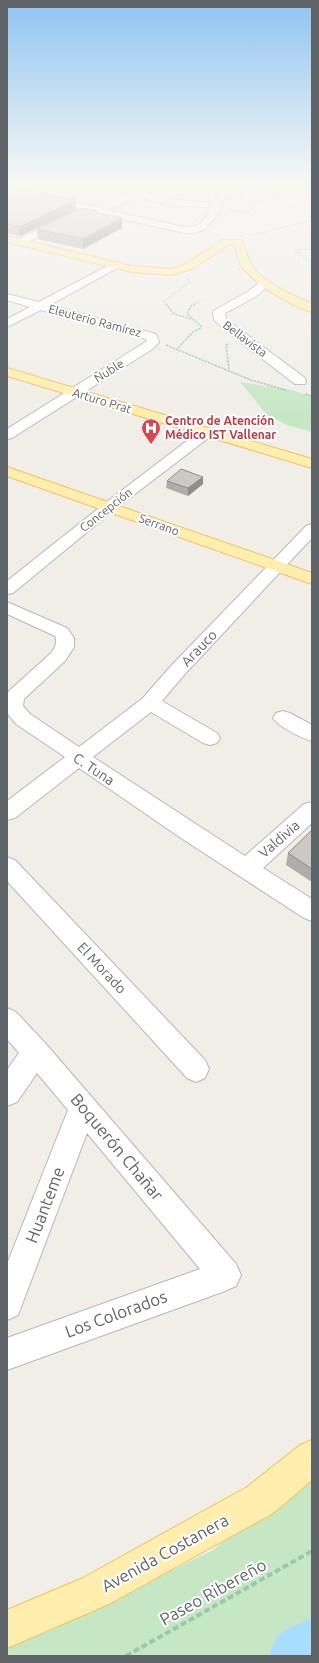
<svg xmlns="http://www.w3.org/2000/svg" width="319" height="1663" viewBox="0 0 319 1663" font-family="Ubuntu,sans-serif">
	<style>
		.green { fill: #c6e7c4 }
		.lines { fill: none; stroke-linecap: round; stroke-linejoin: round }
		.river { fill: #a9ddff; fill-rule: evenodd }
		.minor-casing { stroke: #b4b7bb; stroke-width: 2 }
		.major-casing { stroke: #f1c25f; stroke-width: 2 }
		.path-far2 { stroke: #9dc8a8; stroke-width: 1; stroke-dasharray: 2 1; stroke-linecap: butt }
		.path-far1 { stroke: #9dc8a8; stroke-width: 1.5; stroke-dasharray: 2.5 1; stroke-linecap: butt }
		.path { stroke: #9dc8a8; stroke-width: 4; stroke-dasharray: 6 3; stroke-linecap: butt }
		.minor { fill: #fff; fill-rule: evenodd }
		.major { fill: #ffeeae; fill-rule: evenodd }
		.wall { fill: #afada9 }
		.shaded-wall { fill: #8f8d89 }
		.building { fill: #ccc9c4; stroke: #8f8d89 }
		.labels { text-anchor: middle; stroke-width: 4; stroke-linejoin: round; paint-order: stroke }
		.far-street-label { font-size: 12px; fill: #5e6367; stroke: #fff }
		.far-health-label { font-size: 12px; font-weight: bold; fill: #be3a42; stroke: #fff; text-anchor: start }
		.street-label { font-size: 14px; fill: #5e6367; stroke: #fff }
		.near-street-label { font-size: 17px; fill: #5e6367; stroke: #fff }
	</style>
	<rect width="100%" height="100%" fill="#f0eee7"/>
	<!-- green -->
	<path class="green" d="M240,382L292,390L312,397V432L287,425L267,415Z
		M312,1455V1656H7V1645L48,1632L215,1549Z"/>
	<g class="lines">
		<!-- river -->
		<path class="river" d="M312,1618V1656H269L278,1635L291,1627Z"/>
		<!-- minor casing -->
		<g class="minor-casing">
			<path id="minor" d="M217,183H225L226,192L220,211L204,230L194,233H184L7,193V187L96,207L137,191L173,200L208,202L210,204L208,206L205,207L173,206L138,197L107,210L184,227L198,226L213,208L218,192Z
				M65,218L70,221L68,223L24,244L20,245L15,242L16,240Z
				M115,262L119,263L120,265L119,267L50,305L156,334L159,342L154,348L12,438L7,439V429L147,341L146,339L142,338L41,310L7,327V319L30,307L7,300V294L39,302Z
				M265,280L270,283C260,297 240,305 225,313L226,319L305,378L306,381L305,384H295L235,338L214,320L213,312L215,310L249,291L261,281Z
				M206,429L211,430L213,433L211,436L114,510L13,593L7,594V581L104,504L201,430Z
				M312,524V538L184,675L162,701L217,733L220,738L217,743L210,745L203,743L151,712L93,757L245,856L304,804L312,802V823L263,868L312,899V921L304,918L181,838L79,768L15,818L7,820V801L65,757L16,724L7,713V695L9,691L51,653C55,648 58,642 55,636L7,614V602L67,628L74,638V647L65,661L24,699L23,706L30,714L79,747L143,698L170,667L306,526Z
				M283,711L290,713L312,725V741C301,738 279,727 273,718L276,713Z
				M7,857L15,860L205,1060L209,1069L205,1078L196,1082L187,1078L7,881Z
				M7,1008L16,1012L45,1043L236,1264L241,1275L236,1286L225,1291L7,1370V1338L200,1269L87,1133L18,1315L7,1320V1264L68,1110L37,1073L17,1102L7,1106V1070L19,1053L7,1039Z"/>
		</g>
		<!-- major casing -->
		<g class="major-casing">
			<path id="major" d="M12,183H23L7,191V185Z
				M7,236L132,266L172,269L186,264L222,240H241C247,247 246,258 252,265C265,285 292,294 312,304V312C294,308 252,282 241,266C237,260 237,252 234,245H228L194,268L172,275L132,272L7,242Z
				M7,368L312,459V468L7,376Z
				M7,467L312,573V584L7,476Z
				M312,1440V1480L273,1513L109,1604L7,1648V1610L83,1578L247,1487L300,1445Z"/>
		</g>
		<!-- path-far2 -->
		<path class="path-far2" d="M282,183L287,192L298,200L291,209
			M234,192H298V184C304,183 307,185 312,188
			M259,202L277,203L278,196L271,192L266,183
			M232,207L242,194L240,193
			M230,210L250,212L260,200L259,194L252,192L244,183
			M249,236L312,220
			M312,249L295,250L312,263
			M167,305L164,301L190,282L188,279
			M193,305L201,300"/>
		<!-- path-far1 -->
		<path class="path-far1" d="M166,304L174,314L194,320L201,326V328L193,332L178,348
			M192,318L187,314L191,306L195,304
			M228,344L226,345L229,369
			M166,345L251,380L286,390
			M305,394L312,396"/>
		<!-- path -->
		<path class="path" d="M126,1656L312,1551"/>
		<!-- minor -->
		<use href="#minor" class="minor"/>
		<!-- major -->
		<use href="#major" class="major"/>
	</g>
	<!-- wall -->
	<path class="wall" d="M7,186L76,210L20,236L7,233Z
		M97,211V213L122,218V228L83,249L38,239L37,229Z
		M203,477V484L188,496L166,488L167,481Z
		M312,830V882L286,865L288,853Z"/>
	<!-- shaded-wall -->
	<path class="shaded-wall" d="M76,200V210L20,236L19,227Z
		M122,218V228L83,249V239Z
		M203,477V484L188,496V488Z"/>
	<!-- building -->
	<path class="building" d="M7,186H8L76,200L19,227L7,224Z
		M82,208L97,211L94,212L122,218L83,239L37,229Z
		M181,469L203,477L188,488L167,481Z
		M312,830V869L288,853Z"/>
	<!-- sky -->
	<linearGradient id="sky" x2="0" y2="1"><stop stop-color="#8fc4f1"/><stop offset="0.44" stop-color="#f8f7f4"/><stop offset="1" stop-color="#f8f7f4" stop-opacity="0"/></linearGradient>
	<rect width="319" height="416" fill="url(#sky)"/>
	<!-- icons -->
	<defs>
		<g id="hospital-pin" transform="scale(1)"><path d="M0 17L-7.5 6A9.5 9.5 0 1 1 7.5 6Z" fill="#e0444e" stroke="#fff"/><path d="M-5-5h3v3.5h4V-5h3V5h-3V1.5h-4V5h-3Z" fill="#fff"/></g>
	</defs>
	<g fill-rule="evenodd">
		<use href="#hospital-pin" x="151" y="428"/>
	</g>
	<g class="labels">
		<!-- far-street labels -->
		<g class="far-street-label">
			<text transform="translate(95 321) rotate(15)" y="4">Eleuterio Ramírez</text>
			<text transform="translate(245 339) rotate(37)" y="4">Bellavista</text>
			<text transform="translate(109 371) rotate(-32)" y="4">Ñuble</text>
			<text transform="translate(102 401) rotate(17)" y="4">Arturo Prat</text>
			<text transform="translate(106 510) rotate(-38)" y="4">Concepción</text>
			<text transform="translate(159 525) rotate(20)" y="4">Serrano</text>
		</g>
		<!-- far-health labels -->
		<g class="far-health-label">
			<text x="165" y="425">Centro de Atención<tspan x="165" dy="14">Médico IST Vallenar</tspan></text>
		</g>
		<!-- street labels -->
		<g class="street-label">
			<text transform="translate(199 648) rotate(-46)" y="5">Arauco</text>
			<text transform="translate(94 769) rotate(34)" y="5">C. Tuna</text>
			<text transform="translate(279 839) rotate(-41)" y="5">Valdivia</text>
			<text transform="translate(102 968) rotate(47)" y="5">El Morado</text>
		</g>
		<!-- near-street labels -->
		<g class="near-street-label">
			<text transform="translate(117 1147) rotate(50)" y="6">Boquerón Chañar</text>
			<text transform="translate(45 1205) rotate(-69)" y="6">Huanteme</text>
			<text transform="translate(116 1314) rotate(-20)" y="6">Los Colorados</text>
			<text transform="translate(165 1553) rotate(-29)" y="6">Avenida Costanera</text>
			<text transform="translate(213 1592) rotate(-29)" y="6">Paseo Ribereño</text>
		</g>
	</g>
	<!-- border -->
	<rect width="319" height="1663" fill="none" stroke="#5e6367" stroke-width="16"/>
</svg>
